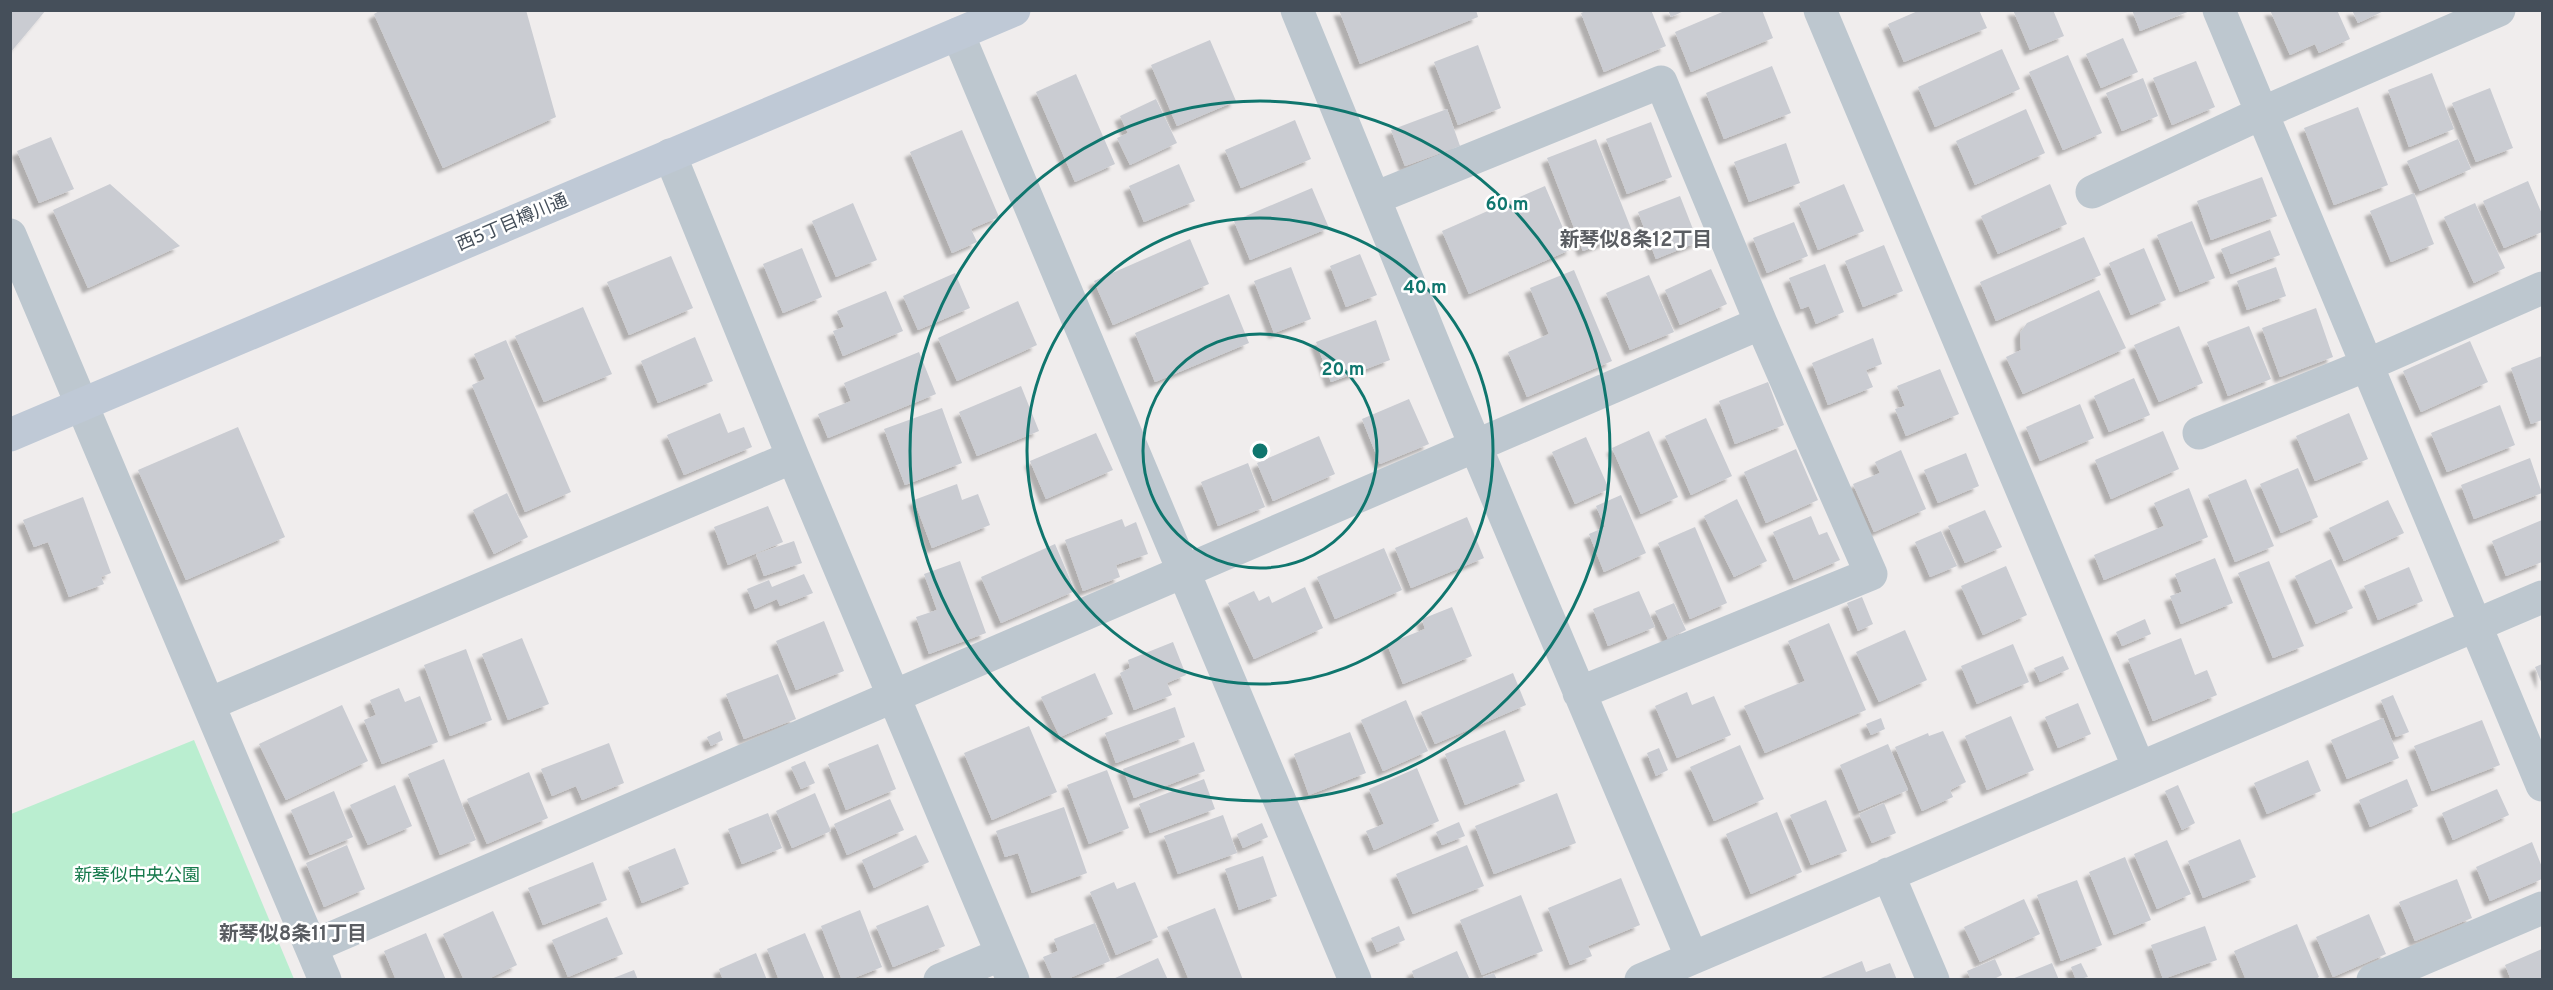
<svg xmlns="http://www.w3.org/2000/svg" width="2553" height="990" viewBox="0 0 2553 990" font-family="Overpass,'Noto Sans JP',sans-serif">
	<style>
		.park { fill: #baeed0 }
		.building { fill: #caccd2; filter: url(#shadow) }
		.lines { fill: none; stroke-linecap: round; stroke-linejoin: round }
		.minor { stroke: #bdc7cf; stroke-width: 33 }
		.secondary { stroke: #bfc9d6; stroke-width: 33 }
		.ring { fill: none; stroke: #0f766e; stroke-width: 3 }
		.labels { text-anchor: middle; stroke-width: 5; stroke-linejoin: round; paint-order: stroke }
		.street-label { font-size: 18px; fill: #454f5a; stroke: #fff }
		.park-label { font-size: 18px; fill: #177a4c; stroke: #fff }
		.neighbourhood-label { font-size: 20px; font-weight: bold; fill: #5a5d62; stroke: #fff }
		.centre { fill: #0f766e; stroke: #fff; stroke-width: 3 }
		.ring-label { font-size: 18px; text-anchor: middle; font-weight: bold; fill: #0f766e; stroke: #fff; stroke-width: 5; stroke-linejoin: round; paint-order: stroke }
	</style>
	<defs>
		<filter id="shadow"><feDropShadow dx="-5.5" dy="5.5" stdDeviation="1.5" flood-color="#0004"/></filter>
	</defs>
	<rect width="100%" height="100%" fill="#f0eded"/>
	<!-- park -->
	<path class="park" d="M194,740L294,979H11V814Z"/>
	<!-- building -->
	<path class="building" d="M10,10H46L10,53Z
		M381,10H526L556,117L443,168L374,14Z
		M1339,10H1476L1478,17L1360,64Z
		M1588,10H1651L1666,46L1604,72L1581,13Z
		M1668,10H1686L1671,17Z
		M1727,10H1762L1773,38L1691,72L1675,32Z
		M1920,10H1979L1987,28L1904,62L1888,24Z
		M2013,10H2053L2064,36L2030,50Z
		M2132,10H2190V11L2140,31Z
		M2270,10H2337L2350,39L2319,53L2315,44L2290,55Z
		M2352,10H2386L2358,23Z
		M2123,38L2138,72L2101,88L2086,54Z
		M1210,40L1236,101L1177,126L1151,65Z
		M1478,45L1501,108L1458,125L1434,62Z
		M2002,49L2020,89L1935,127L1918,87Z
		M2068,55L2102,133L2063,150L2029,72Z
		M2196,61L2215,107L2172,125L2153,78Z
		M1772,66L1791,113L1724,139L1706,93Z
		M2432,73L2454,129L2409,147L2388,90Z
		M1076,74L1115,164L1075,182L1036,92Z
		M2143,78L2158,116L2122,131L2106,93Z
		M2490,88L2513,148L2476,162L2452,103Z
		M1156,99L1177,143L1130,165L1117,138L1128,133L1120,116Z
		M2358,107L2388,185L2334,205L2304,128Z
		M1447,109L1460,146L1405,166L1391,130Z
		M2026,109L2045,153L1975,185L1956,141Z
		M1295,120L1311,159L1241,188L1225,150Z
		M1651,122L1672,177L1627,194L1606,139Z
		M962,130L999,217L971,229L977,242L952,253L910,152Z
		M51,137L74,189L39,203L17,151Z
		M1596,139L1632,231L1583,251L1547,158Z
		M2458,139L2471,169L2420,191L2407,161Z
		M1786,143L1800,183L1749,202L1734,162Z
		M1179,164L1195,201L1144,222L1129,186Z
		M2262,177L2277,216L2211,240L2197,201Z
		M2528,181L2542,214V232L2504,248L2483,201Z
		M110,184L180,246L88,288L53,210Z
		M1844,184L1864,231L1818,250L1799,203Z
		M2050,184L2067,224L1998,254L1981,216Z
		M1545,186L1572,249L1469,294L1442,231Z
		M1312,188L1329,228L1250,260L1234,221Z
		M2414,193L2434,244L2391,262L2370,211Z
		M1680,196L1698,242L1656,259L1638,212Z
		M853,203L877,260L836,277L812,221Z
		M2475,203L2505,268L2474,283L2444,217Z
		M2192,221L2215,278L2180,292L2157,235Z
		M1794,222L1808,256L1767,273L1753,238Z
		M2270,230L2280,255L2231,274L2221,249Z
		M2084,237L2101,275L1996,321L1980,282Z
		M1190,239L1209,284L1113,325L1094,281Z
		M1884,245L1903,291L1863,307L1845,261Z
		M802,248L822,297L783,313L763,264Z
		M2144,248L2166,300L2131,315L2109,263Z
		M1360,254L1377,295L1346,307L1330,266Z
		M671,256L693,308L629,335L607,282Z
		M1825,264L1844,312L1816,324L1809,306L1801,309L1789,278Z
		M1291,267L1311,319L1274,333L1254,281Z
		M2276,267L2286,296L2247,310L2237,281Z
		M1711,269L1727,304L1680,325L1665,290Z
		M1574,270L1612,361L1527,397L1508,352L1549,334L1530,288Z
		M955,273L970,308L918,330L903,296Z
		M1649,275L1674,332L1630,350L1606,293Z
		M2099,290L2126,348L2023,394L2006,357L2021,350L2020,333L2027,323Z
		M886,291L903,331L843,356L833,331L844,327L837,311Z
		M1229,294L1249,343L1155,382L1135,333Z
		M1018,301L1037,345L957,381L938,338Z
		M583,307L612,374L544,402L515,336Z
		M2316,308L2333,357L2280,377L2262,328Z
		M1376,320L1390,360L1331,382L1316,342Z
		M2179,326L2203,383L2159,402L2134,345Z
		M2249,326L2271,379L2228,396L2207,342Z
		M695,337L713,381L658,403L641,361Z
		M1873,338L1882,364L1866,370L1873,387L1828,405L1812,363Z
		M506,340L571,492L525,512L472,385L485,379L474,354Z
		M2470,341L2488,382L2421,412L2403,371Z
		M919,352L936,394L828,438L818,414L851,401L844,383Z
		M2542,356V420L2531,424L2511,368Z
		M1940,369L1959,414L1906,436L1895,409L1905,406L1897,386Z
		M2134,378L2150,415L2109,432L2094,396Z
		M1768,382L1784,425L1735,444L1719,401Z
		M1021,386L1039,431L977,456L959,412Z
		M1409,399L1429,444L1380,464L1362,419Z
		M2080,404L2094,438L2040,461L2026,427Z
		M2500,405L2515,445L2447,472L2431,433Z
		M942,408L962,463L905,485L884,429Z
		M720,413L728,433L744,427L752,447L684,475L667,435Z
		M2349,413L2368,459L2315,481L2296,436Z
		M1706,418L1732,476L1691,495L1665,436Z
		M238,427L285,537L186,580L138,470Z
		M1649,431L1678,497L1641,514L1612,448Z
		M2163,431L2179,469L2111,499L2095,460Z
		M1096,433L1113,470L1046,499L1030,461Z
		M1319,436L1335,474L1273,501L1257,463Z
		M1586,437L1609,489L1575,504L1552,452Z
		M1796,449L1818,500L1766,523L1744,472Z
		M1901,450L1926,509L1874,532L1853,484L1880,473L1875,462Z
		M1966,453L1979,486L1938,503L1924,470Z
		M2530,458L2542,493L2474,519L2461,485Z
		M1248,463L1265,507L1218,526L1201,482Z
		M2298,468L2318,517L2281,533L2260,484Z
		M2246,479L2274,546L2235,562L2208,495Z
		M957,484L962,500L978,494L990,525L932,548L914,500Z
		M2189,488L2208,537L2104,580L2094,555L2164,526L2154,503Z
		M507,493L528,537L494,554L473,510Z
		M1621,495L1646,553L1604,572L1589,534L1605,527L1596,506Z
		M83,497L111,573L101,577L104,584L69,597L48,542L34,547L23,520Z
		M1737,499L1767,561L1734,577L1704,516Z
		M2388,500L2404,533L2344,561L2329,528Z
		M768,506L783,542L728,565L714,527Z
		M1985,510L2002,547L1965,563L1948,526Z
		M1811,516L1819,535L1827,532L1840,560L1794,580L1773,532Z
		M1467,517L1484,558L1411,588L1395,548Z
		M1122,519L1125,527L1136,522L1148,554L1116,565L1120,577L1083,591L1065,540Z
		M2542,520V562L2506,576L2492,541Z
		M1695,527L1727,603L1690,619L1658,543Z
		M1941,531L1957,566L1930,577L1915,542Z
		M794,541L802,563L764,576L756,554Z
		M1055,544L1075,591L1001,623L981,577Z
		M1384,548L1402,590L1335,619L1317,577Z
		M2215,558L2233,603L2181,624L2170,596L2182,592L2175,574Z
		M2331,559L2353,608L2316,624L2295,576Z
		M960,561L986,633L929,654L916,617L937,610L924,574Z
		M2269,561L2304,646L2273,658L2238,573Z
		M2006,566L2027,615L1983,635L1961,586Z
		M2409,567L2423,601L2378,620L2364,586Z
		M804,574L813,593L780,606L777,599L755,609L747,589L769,580L772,587Z
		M1305,587L1323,628L1254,659L1228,603L1254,591L1259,601L1269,596L1272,603Z
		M1639,591L1655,627L1608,646L1593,609Z
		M1862,597L1873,624L1858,631L1847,603Z
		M1674,603L1686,630L1668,639L1655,611Z
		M1452,607L1472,656L1403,684L1387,644L1425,629L1422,619Z
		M2145,619L2151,634L2122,646L2116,632Z
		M824,621L844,671L796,690L776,641Z
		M1829,623L1866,710L1765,753L1744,706L1805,681L1788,641Z
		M1905,630L1927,680L1879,702L1856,652Z
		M522,638L549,704L508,720L482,654Z
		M2181,638L2195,675L2207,670L2217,695L2153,721L2128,659Z
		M1173,642L1186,675L1167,683L1172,695L1134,710L1120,673L1130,668L1128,660Z
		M2013,644L2029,682L1977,704L1961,666Z
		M466,649L492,720L450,736L424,665Z
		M2063,656L2069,669L2040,682L2034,668Z
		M2542,664V684L2535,667Z
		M1095,673L1113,714L1060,737L1041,697Z
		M1513,673L1526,705L1435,744L1421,712Z
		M778,674L796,719L744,739L726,694Z
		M399,688L405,702L420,696L438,742L382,764L364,720L376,715L370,700Z
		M1687,692L1692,705L1714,696L1731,735L1677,758L1655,706Z
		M2393,695L2409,732L2396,737L2381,700Z
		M1406,700L1428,751L1383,771L1361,720Z
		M2078,703L2091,734L2058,748L2045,717Z
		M342,705L368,761L286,800L259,744Z
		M1175,707L1185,737L1116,763L1105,733Z
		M2011,716L2034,770L1987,790L1965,736Z
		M1881,718L1885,729L1871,735L1866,724Z
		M2383,718L2399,758L2347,779L2331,740Z
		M2482,720L2500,765L2432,791L2414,746Z
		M1029,726L1057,792L992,820L964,753Z
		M1505,730L1525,781L1465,805L1445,754Z
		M720,731L723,740L711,746L707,737Z
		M1943,731L1966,782L1950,790L1953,797L1922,811L1895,747L1928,733L1929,736Z
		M1350,732L1366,773L1309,795L1294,754Z
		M1194,742L1205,771L1134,798L1123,769Z
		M609,743L624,783L582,800L576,786L552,796L541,769Z
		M878,744L896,789L846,810L828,764Z
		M1888,744L1908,790L1859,811L1840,765Z
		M1740,745L1764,799L1714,821L1690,767Z
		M1659,748L1668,770L1656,776L1647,753Z
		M444,759L476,840L440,855L408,774Z
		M2308,760L2321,791L2267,814L2254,783Z
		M805,761L815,783L801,789L791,767Z
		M1417,768L1439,821L1374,850L1366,831L1384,824L1369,789Z
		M1107,770L1129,828L1089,844L1067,785Z
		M529,772L548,818L487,844L467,799Z
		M1204,779L1215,809L1150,833L1139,804Z
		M2407,779L2418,806L2370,827L2359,800Z
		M395,785L412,826L368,845L350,805Z
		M2178,785L2195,823L2182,830L2165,791Z
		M2497,789L2509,815L2453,840L2442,813Z
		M334,791L353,837L310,855L291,810Z
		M815,793L831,831L792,848L776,811Z
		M1557,793L1576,843L1494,874L1475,826Z
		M890,799L904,830L847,855L834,824Z
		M1826,800L1847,851L1811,865L1790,815Z
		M1884,803L1896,833L1872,843L1859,814Z
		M1064,807L1087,873L1032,893L1018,853L1005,857L996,831Z
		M1777,812L1802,872L1751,894L1726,834Z
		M768,813L782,848L742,864L728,829Z
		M1223,815L1237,853L1178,874L1164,836Z
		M1459,822L1465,836L1442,845L1436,832Z
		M1262,823L1268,837L1243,848L1237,834Z
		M916,835L929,862L874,888L862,860Z
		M2240,839L2256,877L2203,898L2188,861Z
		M2167,840L2191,894L2157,909L2134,854Z
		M2532,842L2542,867V879L2490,901L2476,867Z
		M347,845L365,889L324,907L306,863Z
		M1467,845L1484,886L1413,914L1396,874Z
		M675,848L689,884L642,903L628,867Z
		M1263,856L1277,896L1239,910L1225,869Z
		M2125,857L2151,920L2114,935L2089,872Z
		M593,862L607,900L543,925L528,888Z
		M1621,878L1640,925L1588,946L1592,956L1570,965L1548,908Z
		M2457,879L2472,918L2415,941L2399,902Z
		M2077,880L2102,945L2061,961L2037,895Z
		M1114,882L1117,889L1135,882L1158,937L1116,955L1090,892Z
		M1521,895L1543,951L1482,975L1460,920Z
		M2024,899L2040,934L1980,962L1964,927Z
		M928,905L945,946L893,967L876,926Z
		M1215,908L1243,980H1189L1167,927Z
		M860,910L882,967L849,980H842L821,926Z
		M493,911L517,965L486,980H464L443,934Z
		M2369,914L2386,954L2333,977L2316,937Z
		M607,917L623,954L568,977L552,940Z
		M1095,923L1110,961L1065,980H1053L1043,957L1058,951L1054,939Z
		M2297,924L2319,977L2314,980H2246L2234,951Z
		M1399,926L1405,940L1377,952L1371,938Z
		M2205,926L2217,960L2163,979L2151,945Z
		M426,933L446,980H396L384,951Z
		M805,933L825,980H779L767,949Z
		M2542,949V980H2511L2505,965Z
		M1457,951L1470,980H1415L1412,971Z
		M756,953L767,980H723L719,969Z
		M1158,958L1168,980H1111Z
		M1995,959L2002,975L1992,980H1971L1967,971Z
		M1862,961L1866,972L1890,963L1897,980H1816Z
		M2052,963L2059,980H2012V979Z
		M2081,963L2088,977L2076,980L2071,967Z
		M634,970L638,980H611V979Z
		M1494,973L1497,980H1484L1483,977Z"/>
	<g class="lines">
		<!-- minor -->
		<path class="minor" d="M1297,10L1475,445L1692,958
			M1820,10L2139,768
			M2219,10L2542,785
			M958,34L1355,980
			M670,155L793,457L1013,980
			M2092,192L2262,113L2499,10
			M1375,198L1661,82L1761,323L1871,574L1579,693
			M10,235L325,980
			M2199,433L2367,365L2542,288
			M209,704L793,457
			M1888,874L1933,980
			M311,947L1761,323
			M940,980L1002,954
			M1641,980L2542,597
			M2373,980L2542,908"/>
		<!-- secondary -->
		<path class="secondary" d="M10,435L1014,10"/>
	</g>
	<!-- distance rings -->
	<g class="ring">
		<circle cx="1260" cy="451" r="117"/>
		<circle cx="1260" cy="451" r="233"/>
		<circle cx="1260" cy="451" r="350"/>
	</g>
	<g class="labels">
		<!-- street labels -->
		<g class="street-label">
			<text transform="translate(512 222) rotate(-23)" y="6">西5丁目樽川通</text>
		</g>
		<!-- park labels -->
		<g class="park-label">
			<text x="137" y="881">新琴似中央公園</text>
		</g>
		<!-- neighbourhood labels -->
		<g class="neighbourhood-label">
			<text x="1636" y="246">新琴似8条12丁目</text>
			<text x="293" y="940">新琴似8条11丁目</text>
		</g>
	</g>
	<circle cx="1260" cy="451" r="9" class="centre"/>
	<g class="ring-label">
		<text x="1507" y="210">60 m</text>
		<text x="1425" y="293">40 m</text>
		<text x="1343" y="375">20 m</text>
	</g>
	<!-- border -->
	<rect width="2553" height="990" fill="none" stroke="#454f5a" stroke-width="24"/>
</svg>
